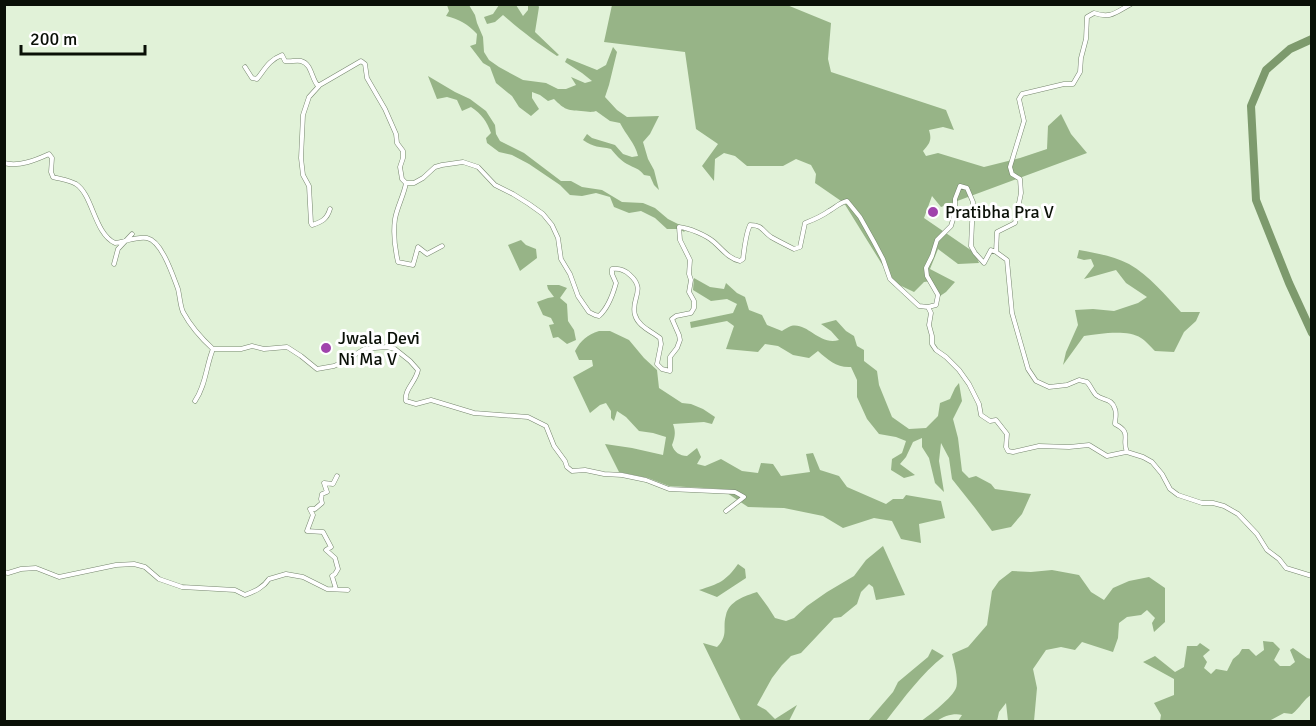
<svg xmlns="http://www.w3.org/2000/svg" width="1316" height="726" viewBox="0 0 1316 726" font-family="Signika,sans-serif">
	<style>
		.forest { fill: #97b487 }
		.lines { fill: none; stroke-linecap: round; stroke-linejoin: round }
		.river { stroke: #7d9a6d; stroke-width: 8 }
		.street-casing { stroke: #76866e; stroke-width: 5 }
		.street { stroke: #fff; stroke-width: 4 }
		.poi-dot { fill: #a043ac; stroke: #fff; stroke-width: 2 }
		.labels { text-anchor: middle; stroke-width: 6; stroke-linejoin: round; paint-order: stroke }
		.poi-label { font-size: 18px; fill: #0a1007; stroke: #fff; text-anchor: start }
	</style>
	<rect width="100%" height="100%" fill="#e1f2d8"/>
	<!-- forest -->
	<path class="forest" d="M447,5H469L475,15L477,23L483,37L484,52L489,60L499,67L523,80L546,83L558,89H566L576,85L571,77L585,83L592,81L582,73L565,62L567,58L597,70L606,65L613,47L617,52L609,85L605,97L617,110L627,117L659,116L650,134L643,142L648,159L654,170L659,190L654,185L650,176L644,175C639,168 634,168 627,164C620,160 616,155 611,149C599,146 594,148 583,140L587,134L592,138L615,145L623,154L632,157L638,156C635,143 626,135 620,123L610,121L596,111C590,113 587,111 581,111C567,110 565,110 554,99L548,101L540,95L532,92V98L539,109L531,116L519,107L512,96L496,83L490,67L483,63L470,46L476,44L477,34C468,24 459,19 446,16L449,11Z
		M499,5H516L523,16L528,10V5H538L539,7L535,32L559,55L557,56C537,43 520,30 503,15L495,22L487,24L484,17L493,14Z
		M612,5H787L831,23L828,59L831,72L946,110L954,130L943,127L929,130C932,140 930,143 923,151L926,156L938,153L984,167L1020,158L1047,149L1048,126L1061,114L1071,134L1087,153L941,207L932,196L924,218L975,253L979,263L958,264L938,249L930,269L955,282L946,292L937,298L931,281L924,282L914,292L893,282L844,203L815,183L816,174L811,165L796,159L783,166H747L735,156L724,153L715,159L714,181L702,166L718,144L696,129L685,52L604,42Z
		M428,76L455,92L470,99L486,111L495,125L496,134L500,141L524,153L561,181H571L582,187L602,190L622,202L643,203L655,208L668,219L680,225L685,232L677,229H667L655,218L641,211L629,213L614,207L610,197L596,193L582,196L570,195L560,185L529,164L512,155L499,152L487,143L486,138L491,133C487,122 482,114 471,107L462,111L457,100L447,97L437,99Z
		M521,240L526,245L536,249L537,258L520,271L508,245Z
		M1079,250C1096,253 1113,256 1129,264C1150,276 1165,295 1181,312H1200L1196,321L1184,332L1174,352L1155,351C1151,347 1146,341 1141,338C1127,329 1099,334 1084,336L1063,365L1066,352L1078,325L1075,310L1093,309L1114,311L1138,303L1147,297L1126,283L1116,270L1084,279L1094,266L1091,259L1084,260L1077,258Z
		M694,278L710,287L724,289L726,283L737,293L745,297L749,310L762,315L767,325L782,331C785,329 788,327 791,326C808,322 819,346 839,340L831,331L821,324L836,320L846,331L854,336L857,346L864,350V361L877,371L879,385L892,417L909,429L926,428L938,416L940,403L950,399L955,388L959,383L962,401L953,419L958,438L962,471L969,478L976,476L991,484L995,489L1031,494L1022,514L1011,527L992,531L975,508L952,479L949,458L941,443L939,461L944,492L935,483L929,458L922,447V438L913,442L906,457L900,464L915,475L904,478L891,470L892,459L902,453L906,441L896,437L879,434L867,419L857,397V380L851,367C837,368 828,360 818,351L809,358L793,355L778,346L765,344L758,352L726,349L734,326L727,321L691,328L690,322L733,313L737,304L727,299L711,301L693,290Z
		M547,285H559L567,288L560,298L567,304L568,321L574,330L576,340L567,344L558,337L553,338L549,325L554,324L551,318L543,315L537,302L548,298L554,297L548,289Z
		M599,331H610L629,340L644,358L657,370L659,388L682,403L691,404L703,409L715,417L712,424L704,422L673,424C676,432 675,437 672,445C674,452 680,456 687,456L697,448L701,457L697,464L705,466L721,459L742,471L758,473L761,463L773,464L781,476L810,472L806,454L813,453L820,470L839,476L847,487L886,504L893,499H903L906,495L941,501L945,518L919,524L921,543L901,539L892,521L874,518L843,528L823,516L784,508L748,507L721,489L669,486L648,478L619,472L605,444L632,448L663,455L666,437L653,433L639,431L626,417L617,411L614,421L611,418V411L606,403L600,405L590,413L573,377L593,366L592,360H579L575,351C581,340 587,335 599,331Z
		M883,546L905,595L876,600L873,587L869,584L861,592L857,604L841,617L834,618L801,653L791,656L782,665L772,678L757,705L766,710L775,719L797,705L789,721H741L703,643L717,647C729,635 722,628 726,615C729,601 745,596 757,592L768,607L775,618L786,621L794,618L807,606L827,592L854,576L866,560Z
		M738,564L745,569L746,578L717,597L699,590C719,584 726,581 738,564Z
		M1052,570L1079,575L1091,592L1104,600L1113,588L1129,581L1149,577L1165,588V622L1154,632L1152,623L1155,618L1147,610L1141,615L1127,617L1119,623L1118,638L1113,652L1082,642L1075,650L1061,647L1046,650L1033,669L1037,688L1034,721H1008L1006,703L999,712L997,721H958L962,715C954,713 944,716 937,721H921C929,716 953,697 956,688C959,680 954,662 952,654L968,647L987,625L992,591L999,581L1012,571L1031,572Z
		M1263,641L1273,642L1280,649L1274,660L1280,666H1290L1295,662L1290,650L1293,648L1307,658L1311,659V695C1304,699 1300,708 1292,714L1284,713L1269,721H1160L1161,715L1154,703L1174,695V679L1143,662L1155,656L1175,672L1184,667L1187,646H1197L1200,643L1210,650L1203,656L1207,662L1204,668L1211,674L1216,669L1227,671L1233,659L1239,654L1242,649H1249L1256,656L1264,650Z
		M932,649L944,656C921,674 904,698 886,721H868L893,692L898,682L928,657Z"/>
	<g class="lines">
		<!-- river -->
		<path class="river" d="M1312,39L1290,49L1266,70L1251,106L1256,200L1289,283L1312,333"/>
		<!-- street casing -->
		<g class="street-casing">
			<path id="street" d="M1131,4C1116,12 1111,19 1094,13L1087,17L1086,39L1081,58L1080,72L1073,84H1064L1022,94L1019,99L1024,121L1010,167L1012,174L1020,179L1021,193L1015,223L997,232L996,252L1007,260L1012,313L1028,369L1036,381L1049,387L1067,385L1079,380L1087,382C1090,385 1093,392 1096,395C1103,401 1112,398 1115,409C1117,414 1115,419 1115,424C1133,433 1121,439 1127,452L1143,457L1152,462L1162,474L1170,489L1178,495L1202,503H1213L1224,506L1238,514L1257,534L1267,550L1279,559L1286,568L1312,576
				M245,67L252,78L257,79C265,69 269,60 282,55L285,61C291,62 295,60 301,61C312,64 311,78 318,86L361,61L365,64L367,78L385,109L396,134L397,143L403,151V158L400,167L402,179L406,183H414L423,178L435,167L442,165L463,162L478,167L495,185L513,194L529,204L543,214L552,225L558,238L561,259L570,274L578,296L589,312L595,315L599,316C608,308 613,294 616,283L612,274V269C619,268 625,270 630,275C647,290 630,299 635,315C638,326 651,331 660,338L661,344L657,364L662,369L670,371V357L677,348L680,340L679,335L672,319L676,316L691,313L694,308V301L689,292L691,280L689,274L690,260L680,240L679,227C689,228 706,235 714,242C722,249 729,259 740,261L743,259C744,250 746,233 750,225C763,225 762,231 771,237C778,241 786,245 794,249L800,247L805,223C813,220 822,216 829,211C836,207 839,203 847,201L860,217L874,242L883,259L890,279L919,306L928,307
				M319,86L309,97L303,115L301,158L303,175L309,186L311,223L312,225C322,222 327,219 330,209
				M4,163C19,167 36,160 49,154L52,158L51,172L53,177C60,179 69,180 76,184C93,195 94,233 115,243C125,242 137,236 147,238C162,241 173,276 178,289C180,297 180,305 183,312C190,325 202,339 213,349H241L252,346L264,349L287,347L301,356L317,369L334,366L345,361L364,349L386,347L395,349L410,361L418,370C416,382 404,389 406,401L416,404L431,400L474,413L528,417L546,426L554,446L565,461L567,467L572,471L585,470L604,474L622,475L646,480L669,489L735,492L744,497L726,511
				M406,183C404,195 397,207 395,219C393,233 395,249 398,262L413,265L418,247L427,254L442,246
				M996,252L991,250L984,263L975,253L971,246L973,202L967,188L960,186L955,199V213L951,226L937,240L932,256L926,268L927,276L938,295L936,305L928,307L931,313L929,325L932,336V344L936,350L946,357L959,370L969,384L979,404L981,415L990,421L996,420L1007,434L1006,447L1008,451L1013,452L1039,446L1069,447L1089,445L1107,456L1126,452
				M114,264L118,249L132,234
				M195,401C206,385 206,366 213,349
				M4,572L8,573L21,569L36,568L59,577L116,565L134,564L145,567L159,579L182,587L235,590L245,595C255,591 263,588 269,579L286,574L303,577L327,589L348,590
				M336,589L332,576L335,574L338,569L335,558L326,550L331,547L323,532L307,531L313,515L310,509H315L322,503L321,499L322,494L327,492L324,483L333,484L337,476"/>
		</g>
		<!-- street -->
		<use href="#street" class="street"/>
	</g>
	<!-- markers -->
	<g class="poi-dot">
		<circle cx="933" cy="212" r="6"/>
		<circle cx="326" cy="348" r="6"/>
	</g>
	<g class="labels">
		<!-- poi labels -->
		<g class="poi-label">
			<text x="945" y="218">Pratibha Pra V</text>
			<text x="338" y="344">Jwala Devi<tspan x="338" dy="21">Ni Ma V</tspan></text>
		</g>
	</g>
	<!-- border -->
	<rect width="1316" height="726" fill="none" stroke="#0a1007" stroke-width="12"/>
	<!-- scale -->
	<path d="M21 45v9h124v-9" fill="none" stroke="#0a1007" stroke-width="3"/>
	<text x="30" y="45" font-size="18" fill="#0a1007" stroke="#ffffff" stroke-width="4.5" paint-order="stroke">200 m</text>
</svg>
